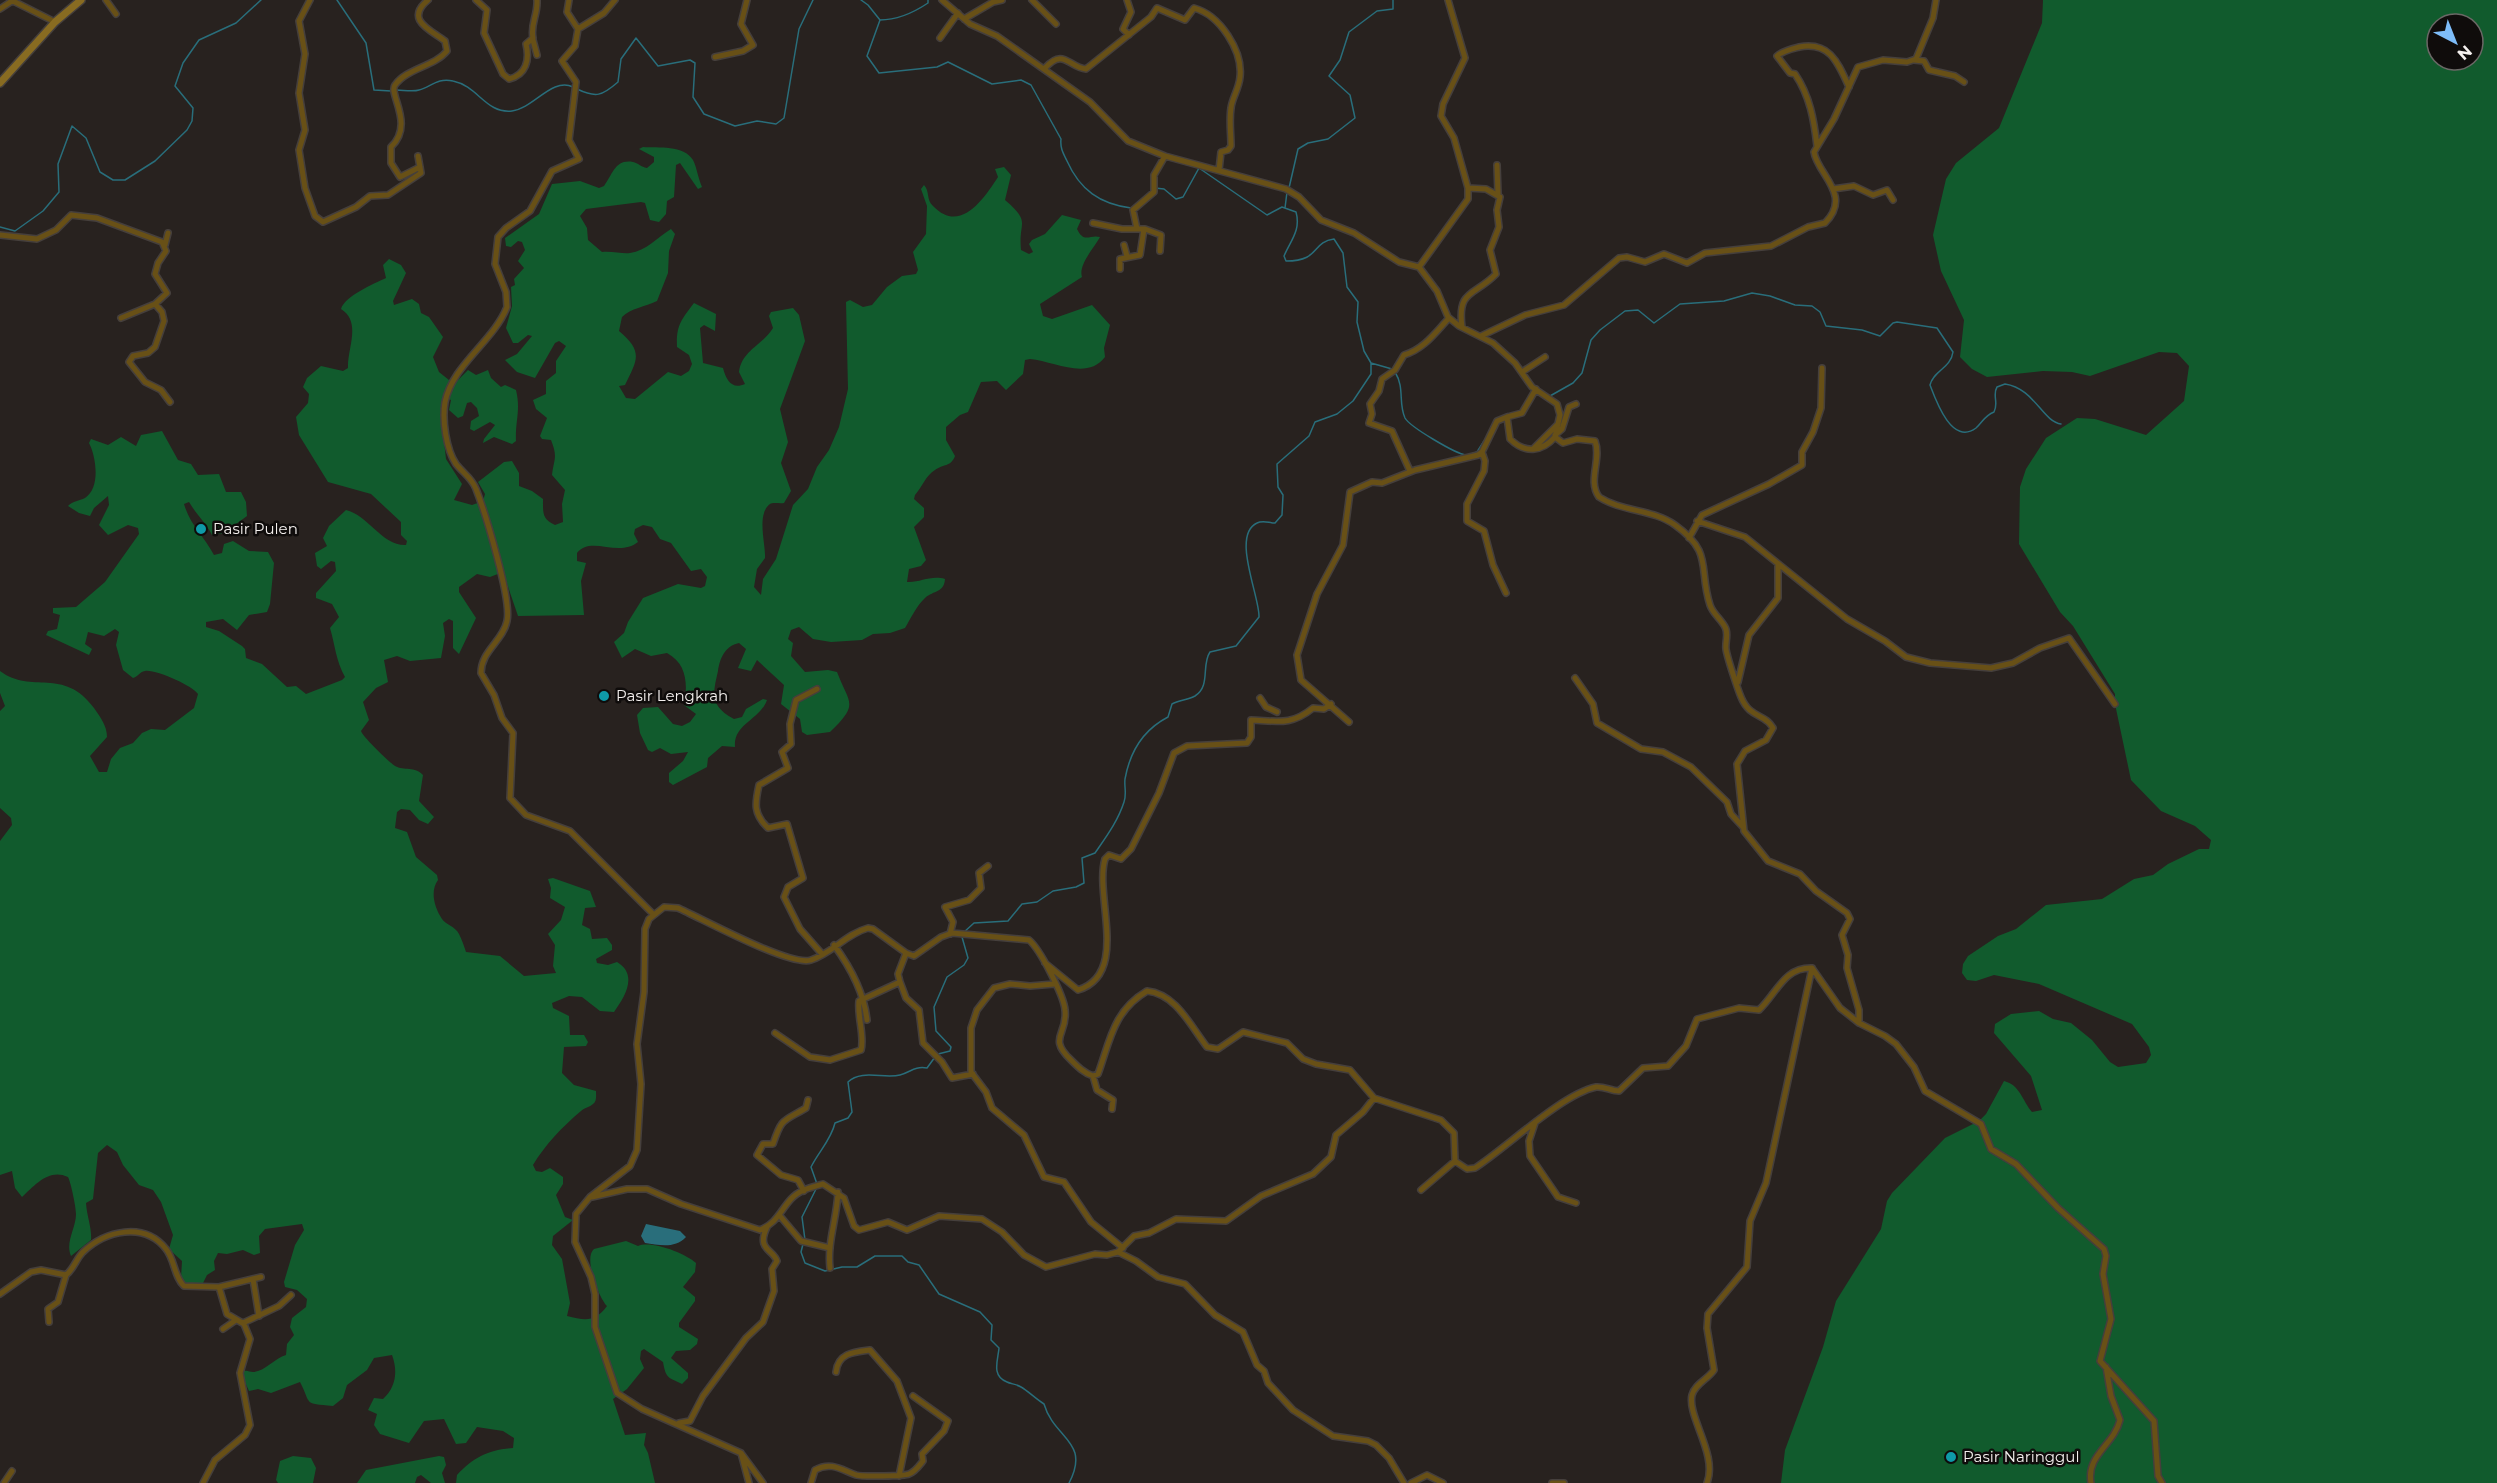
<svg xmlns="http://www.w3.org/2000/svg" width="2497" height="1483" viewBox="0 0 2497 1483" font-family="Montserrat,sans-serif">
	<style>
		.green { fill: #115b2d; fill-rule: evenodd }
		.water { fill: #296e7b }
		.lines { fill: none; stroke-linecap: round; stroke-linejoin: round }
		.stream { stroke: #296e7b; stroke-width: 1.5 }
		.street-casing { stroke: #453f3c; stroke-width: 8 }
		.secondary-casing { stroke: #453f3c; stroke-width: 10 }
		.street { stroke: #685016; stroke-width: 5 }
		.secondary { stroke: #886b21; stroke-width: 7 }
		.culture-dot { fill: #0f9aa8; stroke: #0f0c0b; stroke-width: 2 }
		.labels { text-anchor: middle; stroke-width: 5; stroke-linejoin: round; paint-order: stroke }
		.poi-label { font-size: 15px; fill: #f5f1ef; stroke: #0f0c0b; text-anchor: start }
	</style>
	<rect width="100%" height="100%" fill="#28221f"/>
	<!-- green -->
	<path class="green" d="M2043,0H2497V1483H1781L1785,1450L1823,1347L1836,1301L1881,1229L1887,1201L1892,1193L1945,1138L1979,1121L1986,1114L2004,1081C2020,1085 2022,1100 2032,1112L2042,1110L2031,1076L1994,1033L1995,1024L2011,1014L2039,1011L2053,1019L2071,1023L2092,1040L2110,1062L2118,1067L2146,1063L2151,1055L2149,1047L2132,1024L2039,984L1994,975L1976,981L1967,980L1962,973L1963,964L1968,956L1998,936L2016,929L2046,905L2102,899L2134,879L2153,875L2168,864L2199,849H2209L2211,840L2195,826L2161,811L2131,780L2115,704V694L2073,626L2060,612L2019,544L2020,487L2026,469L2046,438L2077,418L2095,419L2146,435L2184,401L2189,366L2177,353L2159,352L2090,376L2072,372L2043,371L1987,377L1972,369L1960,357L1964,320L1941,271L1933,235L1946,179L1956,163L1999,128L2042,23ZM2437,24H2473V60H2437Z
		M643,147C658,148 684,145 693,160C697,168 698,178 702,187L698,189L680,163L676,165L674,197L667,201L666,214L659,222L650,220L645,203L641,202L586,209L580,216L587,228L588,240L602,252C612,251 623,254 630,253C646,251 658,237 671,229L675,234L669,251L668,273L657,301C645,307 631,308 622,317L619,331C644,352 637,360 625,385L619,386L626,398L635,399L668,372L681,376L689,371L692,364L689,355L677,347C676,326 681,320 694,303L716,314L715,331L704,325L700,328L703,363L723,368C726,380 732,390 745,384L739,372C742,350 763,345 773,328L769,316L771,312L793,308L799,315L805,341L780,409L788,442L781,463L791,491L784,503C780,504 773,502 770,504C756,514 766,545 765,558L757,569L754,587L761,595L763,579L776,559L793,505L808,489L817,467L829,450L839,427L848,389L846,302L850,300L863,307L872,305L887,287L902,276L916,274L918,270L913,252L926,234L927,206L921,189L924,185C930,191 926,200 933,206C960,234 983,200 998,177L995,169L1004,167L1011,175L1005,200C1032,223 1018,221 1021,250L1029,254L1033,252L1029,244L1032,240L1045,234L1062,215L1081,220L1077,229C1084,244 1090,234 1100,237C1094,248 1078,265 1082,277L1040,304L1043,316L1052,319L1092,305L1110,325L1104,348L1105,357C1087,381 1054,361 1030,359L1025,360L1023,374L1006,390L997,381L981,382L968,412L960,415L946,427V440L955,456C951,467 943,464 935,470C926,475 922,487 915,495L914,499L924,508V517L914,527L926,560L921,566L909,569L907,582C920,583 930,575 945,579C944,593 934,590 925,598C917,605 911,618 905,628L890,633L873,634L862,640L831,642L813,639L799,627L791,630L788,639L793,643L791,656L805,672L828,670L837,672C849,704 860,703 830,732L807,735L802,732L800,719L781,704L784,685L757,660L751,671L738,668L746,649L739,643C725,646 720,658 718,671C713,693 709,706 734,719L742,717L746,709L763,699L767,700C760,720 733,724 735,747L722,746L708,758L707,767L673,785L669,782V773L683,761L688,752L671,754L660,748L652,752L648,750L640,733L637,715L643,708L658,707L673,724L682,726L690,722L696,714L684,705C688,684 687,664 667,653L651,656L635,649L622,658L614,642L624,633L628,622L643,598L678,584L701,588L705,586L707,577L701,569L691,571L671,543L660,539L652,527L643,525L635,529L634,534L638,542C618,558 591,535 577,553V561L586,563L581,581L584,615L518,616L503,572L490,577L477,574L459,587V592L476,618L459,654L453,648V621L449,619L443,623L445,636L441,658L410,661L397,656L384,660L388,682L376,688L363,702L369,720L361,731C363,737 389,762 395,766C404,771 415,766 423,775L419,801L434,817L428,824L419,820L410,810L401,809L397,812L395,828L407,832L416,857L437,875L438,880C430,891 434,907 442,919C446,925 455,926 459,934C462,940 464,946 466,952L500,956L524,976L556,973L553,966L555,945L548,934L561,920L565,907L550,898L551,888L548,879L553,878L590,891L596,907L585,908L582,925L590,929L592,939L607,938L612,945V950L596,959L597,963L608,965L617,962C639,975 624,998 614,1012L600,1011L582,997L569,996L552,1003L553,1008L569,1016L570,1035H584L588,1042L586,1046L564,1047L562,1073L574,1085L596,1091C596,1096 597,1101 593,1104C590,1107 584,1108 581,1111C562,1127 545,1145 533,1165L536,1171L542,1172L550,1168L563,1177V1184L556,1195L565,1217L573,1220L553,1236L552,1245L562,1259L570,1303L567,1316C586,1321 595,1322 607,1306C599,1298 583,1258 594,1249L626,1241L638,1246C651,1240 685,1253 696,1263L695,1272L683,1287L695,1297V1301L679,1323V1327L698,1339L697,1344L690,1350L676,1351L671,1358L688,1373V1378L682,1384C668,1377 666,1379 663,1362L644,1349L641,1351L640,1359L644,1368L627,1389L613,1399L625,1435L646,1433L644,1445L648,1453L655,1483H456L457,1475C474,1457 488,1450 513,1448L514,1438L503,1431L477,1427L466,1443L456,1444L444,1419L424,1421L409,1443L380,1434L374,1425L377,1414L368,1410L374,1398L383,1399C396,1387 398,1371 392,1355L374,1358L367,1370L347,1385L343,1398L333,1406C302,1403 312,1405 300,1382L271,1393L258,1389L249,1391L244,1380V1371C247,1370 250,1372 253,1372C264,1372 275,1358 286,1355L287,1344L294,1335L290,1327L292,1318L306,1307L307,1299L297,1290L285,1287L284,1282L295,1245L304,1230L302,1224L265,1229L259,1236L260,1253L254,1255L243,1250L227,1254L218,1253L214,1261L215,1270L207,1275L202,1285L185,1284L181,1278L182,1261L169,1249L173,1235L161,1202L153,1190L139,1185L123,1165L117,1152L107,1145L98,1153L93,1199L86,1203C87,1217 92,1228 91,1240L71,1256C65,1242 76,1228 76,1214C76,1207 71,1183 68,1177C49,1168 35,1185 22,1197L15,1188L12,1171L0,1175V841L12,825L11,818L0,808V711L5,706L0,693V671C32,695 63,666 94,708C101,718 107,726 107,737L90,756L99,772H107L111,759L120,748L133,743L142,733L151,729L165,730L194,708L198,694C193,686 155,669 145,671C139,672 139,676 133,678L123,670L116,645L119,632L115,629L104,636L88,632L85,644L92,649L89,655L46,635L48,631L57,629L60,615L53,613V608L76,607L105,582L139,534L138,528L128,525L108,535L99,525L109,505L108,496L94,508L90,516L79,513L68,506C73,501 79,501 85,498C101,488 96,456 89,443L91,439L108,445L121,437L136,446L141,435L162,431L178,460L191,464L198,475L219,474L226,492H241L246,502L247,516L224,533L212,535C206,523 196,514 189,502L184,504C190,525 204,536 214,555L222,553L224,544L233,541L249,551L268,552L274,563L270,604L267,612L249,615L237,630L223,619L206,622V627L219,631L242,646L245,649L246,658L262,664L287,687L296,686L306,694L342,680L345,677C336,661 335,645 330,628L339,617L332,604L316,598V593L336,571L335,562L331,561L321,569L317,566L315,553L327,546L323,538L329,526L346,510C368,515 382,546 406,545L407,541L401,535V522L371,494L328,482L299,435L296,417L308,403L309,394L303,387L307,378L321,366L343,371L348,368C347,349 362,322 341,309C345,296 373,284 386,278L383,265L389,259L401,265L406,273L393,301L394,305L412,299L419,304L421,313L429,317L443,337L433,357L439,372L454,384L468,370L476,375L488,370L491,378L501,387L505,385L516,390C521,410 515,421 516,441L512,444L494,437L483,443L484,439L495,425L490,422L474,431L470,429L471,421L479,416L477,408L471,402L467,403L463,416L458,418L449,410L451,400L444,397L441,413L446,459L462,484L454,500L472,505L483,501L485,494L478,482L504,462L512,461L519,473V486L532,491L543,499C543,513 542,519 555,525L563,522L562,504L565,490L552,475C554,458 558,458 551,440L542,439L540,436L547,418L536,409L533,400L546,394V381L556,373V361L566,346L559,341L555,343L535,378L517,372L505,360L517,354L532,336L528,335L518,343H513L506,328L512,306L511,287L515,285L514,279L524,268L518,261L525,250L522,242L518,241L511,247L506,246L505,238L539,214L552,184L580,181L599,188L604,186C613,174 615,159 633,162C638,163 641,167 647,168L654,162V157L639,149Z
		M293,1456L311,1458L316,1468L313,1483H278L276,1480L280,1461Z
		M439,1456L444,1457L446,1465L442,1473L445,1483H431L421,1475L417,1477L415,1483H357L366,1470Z"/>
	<!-- water -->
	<path class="water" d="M646,1224L680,1231L686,1237C675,1249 659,1245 645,1243L641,1236Z"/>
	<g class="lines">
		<!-- stream -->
		<path class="stream" d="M337,0L366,43L374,90L391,91
			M861,0L868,5L880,20C897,20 913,13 928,3V0
			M880,20L867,56L879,73L937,67L948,62L992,84L1021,80L1031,85L1061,139C1060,148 1063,153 1067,161C1080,190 1100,204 1131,208
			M577,89C596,98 602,96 618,82L621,59L636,38L658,66L690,60L695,63L693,97L704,114L735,126L757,121L776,124L784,118L799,29L813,0
			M396,90C403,90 413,92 419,90C430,88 437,77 453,81C478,86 486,114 512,111C534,108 552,77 573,87
			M1289,188L1298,149L1308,143L1328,139L1355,118L1350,95L1329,76L1340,60L1349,32L1377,11L1393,9V0
			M1285,208L1287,192
			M0,227L15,231L43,211L59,192L58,164L72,126L86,138L100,172L113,180H125L155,161L187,130L192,121L193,108L175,86L183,63L199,40L236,23L261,0
			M1371,363L1392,369
			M1395,372C1405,388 1398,403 1405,418C1410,427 1456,454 1466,455
			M1550,396L1573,383L1582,373L1591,340L1600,330L1625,311L1638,310L1654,323L1680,304L1724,301L1752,293L1770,296L1795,305L1812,306L1820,312L1826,326L1862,330L1880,336L1893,323L1897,322L1937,328L1953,352C1951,368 1933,371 1930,385C1936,401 1952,446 1976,428C1983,422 1984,416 1994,412C1999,403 1992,395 1997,387L2005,384C2034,388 2043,422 2061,424
			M1471,454L1477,452L1484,441
			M963,933L974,923L1008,921L1022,904L1037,902L1053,891L1076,887L1084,883L1082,858L1095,853C1106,837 1118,821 1124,802C1127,794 1124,786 1125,779C1130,751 1143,730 1168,717L1172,704C1179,700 1188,700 1195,696C1211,686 1201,665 1210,652L1236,646L1259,617C1260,597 1231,535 1257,523C1263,520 1269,523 1275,523L1282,515L1283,495L1278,487L1277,464L1309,436L1315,422L1337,414L1353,401L1371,374V363L1364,351L1357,322L1358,302L1347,287L1343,253L1334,239C1311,242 1321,261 1286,261L1284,256C1291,240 1301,230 1296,212L1282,207L1267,215L1199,168L1183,197L1176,199L1164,189L1155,188
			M938,1054L950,1051L951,1047L936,1031L934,1007L947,977L964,965L968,958L962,937
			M817,1184L811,1167C819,1151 831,1140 835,1123L848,1118L852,1112L848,1082C861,1069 884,1079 900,1075C911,1072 914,1066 927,1068L935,1057
			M805,1240L802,1217L816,1189
			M803,1244L801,1252L805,1263L825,1271L842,1267H857L875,1256H902L908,1262L919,1265L939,1294L980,1312L992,1325L991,1340L999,1348C998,1360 991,1376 1007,1382C1011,1384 1016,1384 1021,1387C1028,1391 1036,1399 1044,1404C1054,1439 1091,1441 1069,1483"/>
		<!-- street casing -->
		<g class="street-casing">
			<path id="street" d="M11,0L55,22
				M106,0L116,14
				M310,0L299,21L305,54L299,93L305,130L299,150L305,188L315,216L323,222L356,207L370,196L388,195L421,173L418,156
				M476,0L487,10L484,33L503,74L509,79C526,75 530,60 526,44L533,38C530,24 538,15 537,0
				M569,0L567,12L578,29
				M615,0L604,13L578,29L575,46L562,61L576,82L569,140L579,159L552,171L530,211L506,228L498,237L495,264L506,292L507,307C493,342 453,364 445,402C442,420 446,449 456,464C463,473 472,478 476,489C485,512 512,600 507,621C503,641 481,651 481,673L494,695L502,718L513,733L510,798L526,815L570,831L653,914
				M942,0L970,24L997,36L1090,102L1128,141L1165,156L1286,189L1299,197L1321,220L1354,233L1399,262L1419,267L1437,291L1448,317L1459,326L1493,343L1515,363L1532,387L1557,404L1560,415L1555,437L1563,443L1577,439L1595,441C1602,459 1587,481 1599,497C1622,512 1653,509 1675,525C1714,553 1698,568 1710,605C1713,614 1721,619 1725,627C1729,633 1725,642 1726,649C1727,657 1738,690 1741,697C1750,719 1765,713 1773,728L1766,740L1745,751L1737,764L1744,831L1768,861L1800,874L1816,891L1847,913L1850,919L1842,935L1848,955L1847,968L1859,1010V1023L1885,1036L1896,1044L1914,1067L1925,1091L1981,1124L1991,1149L2016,1164L2058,1208L2104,1249L2106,1256L2103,1274L2111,1319L2100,1361L2154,1421L2158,1476L2162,1483
				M1032,0L1056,24
				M1127,0L1131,12L1123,29L1129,35
				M0,9L12,1
				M964,19L993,2L1002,0
				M940,38L958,13
				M533,40L537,55
				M715,57L743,51L753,45L741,24L747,0
				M1914,60L1924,61L1929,70L1955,76L1964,82
				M1045,68C1064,47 1069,68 1086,69L1151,17L1157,8L1185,20L1194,8C1220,15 1243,51 1240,77C1239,89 1232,98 1231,108C1229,120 1231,134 1231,146L1228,150L1221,152L1219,170
				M1817,146C1814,120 1810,96 1795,74L1790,73L1777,56C1782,51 1791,49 1799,47C1830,41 1838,63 1849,87
				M1497,165L1498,194
				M420,167L400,177L391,163V147C415,124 388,94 395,85C407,68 434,67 447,51L445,41C431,30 404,20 428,0
				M1833,189L1854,186L1873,195L1887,190L1893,200
				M1093,223L1122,229H1145L1161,235L1160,251
				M1137,229L1133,210L1154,192V175L1165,156
				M0,235L37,239L56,230L71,215L97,218L162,242L166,251L158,263L155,274L167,293L155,304L121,318
				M165,245L168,233
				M1124,245L1127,256
				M1419,267L1468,199V188L1454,138L1441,116L1443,104L1465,58L1448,0
				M1120,269V259L1140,255L1144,229
				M155,304L162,312L164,321L155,347L148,353L133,356L129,362L145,382L161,390L170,402
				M1462,327C1457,289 1475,296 1496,274L1490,250L1499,227L1497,210L1500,197L1486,189L1468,188
				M1481,336L1525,315L1564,305L1619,258L1627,257L1645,262L1664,254L1687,263L1705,253L1771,246L1808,227L1825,223C1853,195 1817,174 1814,152L1834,119L1858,67L1883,60L1907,62L1916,59L1933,18L1936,0
				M1522,372L1545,357
				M1507,417L1522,413L1536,389
				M1555,435L1562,429L1569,407L1576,404
				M1534,448L1558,424
				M1482,452L1485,461L1484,471L1467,504V521L1484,531L1493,565L1506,593
				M1410,471L1392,431L1369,423L1372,414L1370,404L1379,391L1382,379L1395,370L1404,355C1424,349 1435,333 1449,318
				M1697,521L1745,537L1847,619L1885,641L1906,657L1930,663L1991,668L2013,663L2040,648L2069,638L2115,704
				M1689,538L1702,515L1769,484L1802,465V452L1813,432L1821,408L1822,368
				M1575,678L1593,704L1597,723L1641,749L1663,752L1691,767L1727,802L1731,814L1743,827
				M1738,682L1749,635L1778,598V564
				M817,689L796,700L790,724L791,744L782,752L788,768L759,785C755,803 753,814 768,828L787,824L803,878L788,887L784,897L800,929L822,954
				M1260,698L1266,707L1277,712
				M1349,722L1301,680L1297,655L1317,594L1343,545L1350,492L1372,482L1382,483L1415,470L1478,455L1482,452L1497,421L1507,417L1510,439C1525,454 1542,452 1555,437
				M950,934L953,922L945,907L969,900L981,888L979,873L988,866
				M834,945C851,968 864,992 867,1020
				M906,953L898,974L900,982L906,998L919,1010L923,1043L942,1062L952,1078L973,1074
				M1045,963L1078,990C1130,974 1094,896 1105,859L1109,855L1121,859L1131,849L1159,793L1174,753L1187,746L1247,743L1251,737V720C1277,721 1291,726 1313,708L1324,709L1331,704
				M1054,984L1030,986L1010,984L994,988L977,1010L971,1028V1072L986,1092L992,1108L1024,1135L1044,1177L1064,1182L1091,1222L1123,1248
				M775,1033L810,1057L830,1060L861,1050C865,1037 857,1016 859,1001L900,982
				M1093,1076L1097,1090L1113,1100L1112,1109
				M1535,1123L1529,1141L1530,1156L1558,1197L1576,1203
				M1421,1190L1455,1161
				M804,1191L798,1180L781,1175L757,1155L763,1144H773C782,1117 783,1122 806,1108L808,1100
				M592,1197L627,1189H647L681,1204L760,1230C777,1223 780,1211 791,1199C799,1190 812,1187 823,1184L844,1198L854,1226L859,1230L888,1222L907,1230L939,1216L982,1219L1002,1232L1024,1255L1046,1267L1095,1254L1107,1255L1118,1252L1134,1236L1149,1233L1176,1219L1226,1221L1261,1196L1313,1174L1331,1157L1336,1135L1363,1112L1374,1098
				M780,1216L801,1241L830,1248
				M1118,1252L1136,1261L1158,1277L1185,1284L1215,1315L1243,1332L1257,1365L1264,1371L1268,1383L1293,1410L1333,1436L1368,1441L1376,1445L1389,1458L1404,1483
				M830,1268C827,1243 837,1218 838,1192
				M253,1279L259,1316
				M219,1287L261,1277
				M0,1294L31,1272L41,1270L66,1275C74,1269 76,1259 83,1252C105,1231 144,1221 166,1249C175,1260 174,1277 184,1286L219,1287L227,1314L244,1324L250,1339L240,1373L250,1425L245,1435L215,1460L203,1483
				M49,1322L48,1309L58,1302L66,1275
				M243,1323L279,1306L291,1295
				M223,1329L236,1320
				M836,1372C838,1353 854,1352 870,1350L897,1381L911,1418L899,1476
				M679,1423L690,1421L703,1396L746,1338L763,1322L774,1291L772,1269L777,1261C773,1249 756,1250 767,1227
				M741,1453L749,1483
				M4,1483L12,1471
				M763,1483L741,1453L642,1409L617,1393L595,1327V1294L591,1277L575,1242L576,1214L590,1197L630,1166L637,1150L641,1084L637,1044L644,992L645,929L649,919L664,907L678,908C703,919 790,967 811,960C831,954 846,934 868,928L873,929L906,953L914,956L941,937L952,933L1029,940C1040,949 1064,996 1065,1010C1068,1035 1047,1037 1071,1060C1078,1067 1084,1073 1093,1076L1098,1074C1110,1041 1113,1011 1147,991C1176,994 1190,1025 1207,1047L1218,1049L1243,1032L1287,1043L1303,1059L1316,1064L1350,1070L1374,1098L1441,1120L1454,1133L1455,1161L1467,1169L1475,1168C1506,1148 1562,1094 1596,1087C1604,1086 1611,1091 1619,1091L1643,1068L1668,1066L1686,1046L1697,1019L1739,1008L1759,1010C1777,993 1784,967 1812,968L1840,1008L1859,1023
				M811,1483L815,1470C831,1461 842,1470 856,1475C863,1477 904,1476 909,1474C915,1472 919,1466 923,1461L922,1454L944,1431L948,1421L913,1396
				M1411,1483L1427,1475L1443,1483
				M1552,1483H1564
				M1707,1483C1718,1454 1687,1417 1692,1395C1695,1384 1708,1379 1714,1370L1707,1328L1708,1314L1747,1267L1750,1221L1766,1183L1812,968
				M2091,1483C2086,1455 2114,1445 2120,1420L2111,1396L2106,1367"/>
		</g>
		<!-- secondary casing -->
		<g class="secondary-casing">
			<path id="secondary" d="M0,83L55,22L81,0"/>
		</g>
		<!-- street -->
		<use href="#street" class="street"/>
		<!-- secondary -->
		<use href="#secondary" class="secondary"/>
	</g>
	<!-- markers -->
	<g class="culture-dot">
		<circle cx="201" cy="529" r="6"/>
		<circle cx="604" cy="696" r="6"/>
		<circle cx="1951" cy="1457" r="6"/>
	</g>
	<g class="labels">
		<!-- poi labels -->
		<g class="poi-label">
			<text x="213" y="534">Pasir Pulen</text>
			<text x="616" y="701">Pasir Lengkrah</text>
			<text x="1963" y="1462">Pasir Naringgul</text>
		</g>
	</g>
	<!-- north arrow -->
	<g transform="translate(2455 42) rotate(138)"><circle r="28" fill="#0f0c0b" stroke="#6b6866" stroke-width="1.5"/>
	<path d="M0-4.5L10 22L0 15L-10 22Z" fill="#7ebdf9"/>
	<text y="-9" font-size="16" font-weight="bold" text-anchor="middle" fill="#f5f1ef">N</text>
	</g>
</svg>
